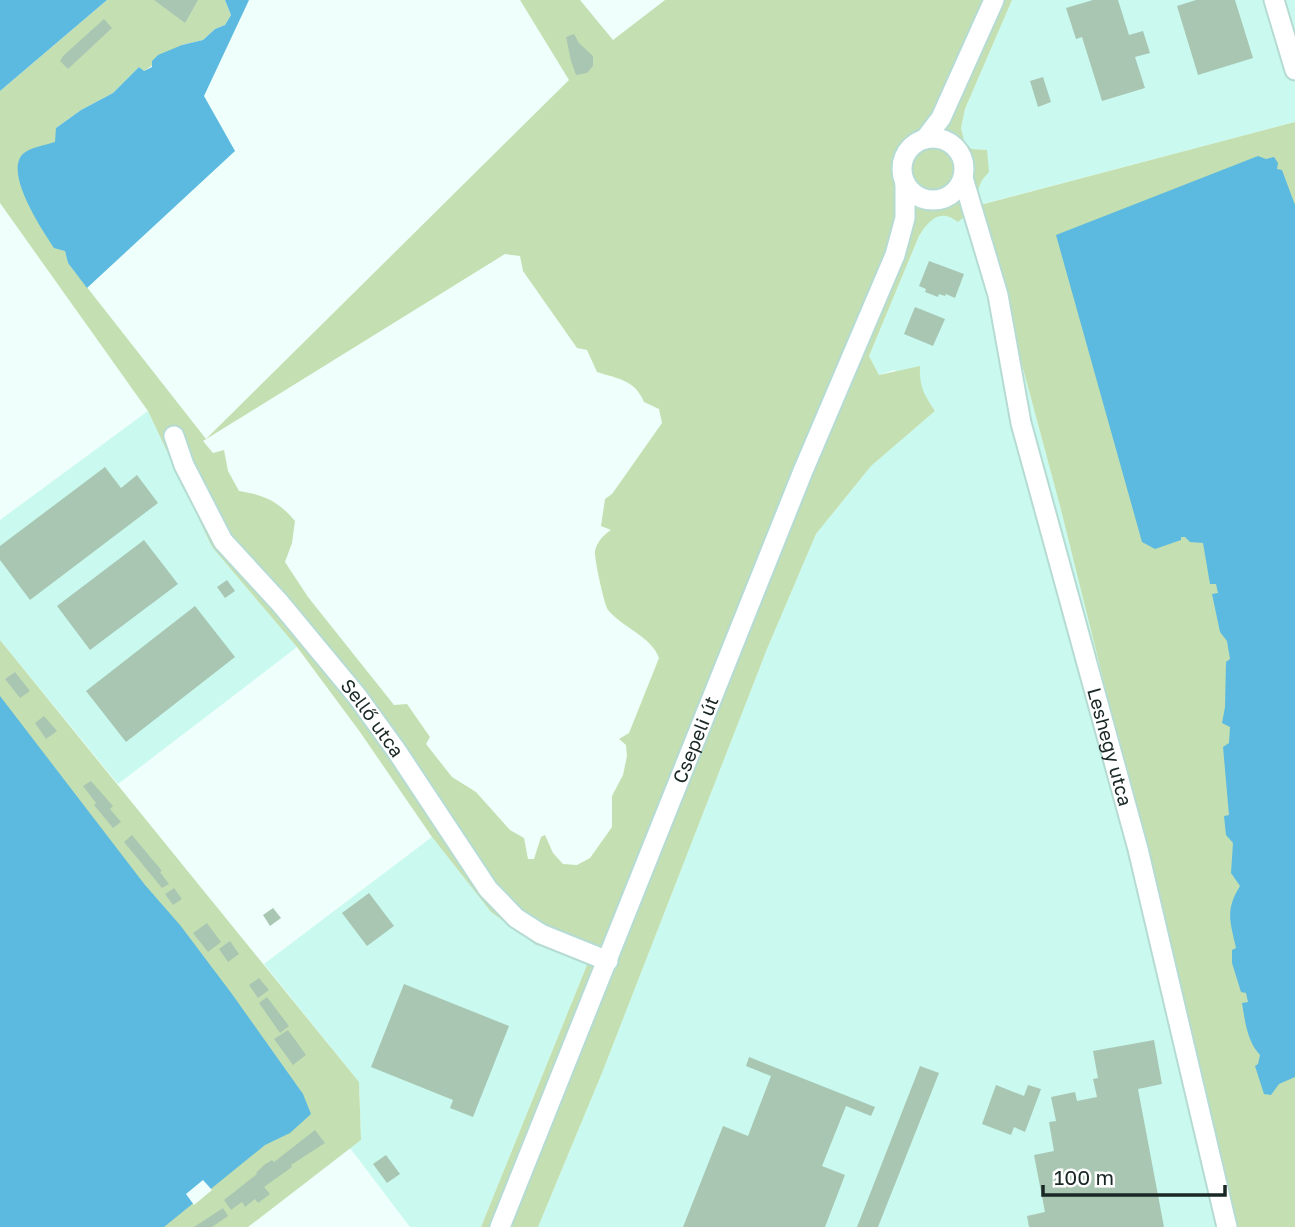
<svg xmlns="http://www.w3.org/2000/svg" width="1295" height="1227" viewBox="0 0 1295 1227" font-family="'Golos Text',sans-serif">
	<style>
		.built { fill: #c9f9ef }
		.green { fill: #c4e0b2; fill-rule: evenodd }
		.water { fill: #5cb9e0 }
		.pier { fill: #effffb }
		.building { fill: #a9c6b3 }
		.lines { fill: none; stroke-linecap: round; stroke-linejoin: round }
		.minor-casing { stroke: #b5dbd3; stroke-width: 23 }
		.minor { stroke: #fff; stroke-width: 19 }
		.labels { text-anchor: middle; stroke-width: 5; stroke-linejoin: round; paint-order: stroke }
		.street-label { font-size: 19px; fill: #192725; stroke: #fff }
	</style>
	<rect width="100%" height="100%" fill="#effffb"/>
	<!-- built -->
	<path class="built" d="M1012,0H1295V122L979,205L1060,506L1170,948L1235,1227H538L602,1073L767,649L816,534L871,466L935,411L923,394L919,383L894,370L879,375L869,356L919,236L928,222L936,216L944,215L953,218L977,193L987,150L972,149L965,144L961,128L965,109Z
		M148,411L212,547L297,647L118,784L0,640V520Z
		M432,837L491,912L536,945L589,960L481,1227H410L350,1148L361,1140L359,1082L264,964Z"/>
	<!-- green -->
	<path class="green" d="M107,0H225L231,15L225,25L215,29L203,40L182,45L144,71L139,67L113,93L81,110L56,128L65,250L68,263L206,439L569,80L520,0H580L613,40L665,0H1012L965,109L961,128L965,144L972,149L987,150L989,172C979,182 976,190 980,205L1295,122V1227H1235L1170,948L1060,506L979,205L958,222C940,208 929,220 919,236L869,356L879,375L920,366C919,386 924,395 935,411L871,466L816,534L767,649L602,1073L538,1227H481L589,960L536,945L491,912L432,837L360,732L297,647L212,547L148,411L0,203V91ZM505,254L520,256L523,271L577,348L587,350L597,372C619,379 635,380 644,402L659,409L662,423L612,494L605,499L601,526L611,530C603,535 597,542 595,551C594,558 604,604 608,610C623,628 651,636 659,658L629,733L619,739L626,745L627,756L623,775L612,796V827L590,858L577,865L563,864L553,853L545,835L541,837L534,859H528L524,838L510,830L476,792L452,777L426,744L430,737L407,704L394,705L308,597L285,562L292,543L295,521C278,501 264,495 239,491L228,471L224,450L213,453L203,441Z
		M0,640L359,1082L361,1140L248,1227H0Z"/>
	<!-- water -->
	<path class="water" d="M0,0H107L0,91Z
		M225,0H249L204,96L235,151L87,288L68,263L65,251L54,248C43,231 2,171 24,153C31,147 46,145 55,142L56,128L81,110L113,93L139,67L144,71L152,67V61L158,55L182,45L203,40L215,29L225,25L231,15Z
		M1258,156L1266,159L1274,157L1278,163L1277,169L1282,170L1295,205V1077L1279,1084L1271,1095L1264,1094L1255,1066L1258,1064L1260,1055C1247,1041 1245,1021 1242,1003L1248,1002L1246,993L1241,992L1232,963V950L1236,948C1230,921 1225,910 1240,886L1231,873L1233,843L1226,835L1224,816L1229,815L1223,747L1229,743L1230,727L1222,723L1225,707L1226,662L1230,659L1227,641L1220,632L1212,594L1218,593L1216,584H1210L1203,543L1190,542L1185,537H1181V540L1155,549L1142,542L1056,235Z
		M0,696L145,885L180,925L232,994L303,1094L311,1114L290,1133L265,1145L164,1227H0Z"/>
	<!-- pier -->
	<path class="pier" d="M203,1180L212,1190L194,1205L186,1194Z"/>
	<!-- building -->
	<path class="building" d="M154,0H198L185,23Z
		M1093,0H1118L1129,35L1143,31L1150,53L1135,57L1145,88L1102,101L1082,37L1076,39L1066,8Z
		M1196,0H1235L1253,58L1198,75L1177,6Z
		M104,19L112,28L68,69L60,61L63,56Z
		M574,34L579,43L593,56V66L587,73L576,75L571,61L566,37Z
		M1043,77L1051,102L1038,107L1030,81Z
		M929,261L964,274L955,298L946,294L945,296L939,294L938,297L925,292L926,289L919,286Z
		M915,307L945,319L933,346L904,334Z
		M105,467L121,488L137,475L158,503L30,600L0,560V546Z
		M144,540L178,584L90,650L57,606Z
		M227,580L235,591L225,598L217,587Z
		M195,606L235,657L126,742L86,691Z
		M15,672L30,691L20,698L5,679Z
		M44,716L57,731L46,739L35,723Z
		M91,781L113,806L110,809L121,822L113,828L94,805L96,803L83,786Z
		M132,835L162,871L160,872L169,884L162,888L124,842Z
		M174,888L182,899L173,905L165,894Z
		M369,893L394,926L367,946L342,913Z
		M273,908L281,918L270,926L263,915Z
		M207,923L221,942L208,952L193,933Z
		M230,941L239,954L228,962L219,949Z
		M259,978L269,990L258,998L249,985Z
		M404,984L509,1026L473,1117L450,1108L453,1100L371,1067Z
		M267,997L289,1026L280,1033L259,1003Z
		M288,1030L306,1055L293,1065L274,1039Z
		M1154,1040L1162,1084L1138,1089L1164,1227H1029L1027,1216L1045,1212L1034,1155L1054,1151L1049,1122L1056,1121L1051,1097L1075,1092L1077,1101L1097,1097L1093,1079L1098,1078L1093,1051Z
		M749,1057L875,1107L871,1116L846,1106L822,1166L845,1175L825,1227H683L723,1126L748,1136L771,1076L746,1066Z
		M920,1066L939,1073L878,1227H857Z
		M996,1085L1024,1096L1028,1085L1041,1089L1025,1132L1014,1127L1011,1135L982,1124Z
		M315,1130L325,1143L291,1165L292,1167L264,1187L270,1194L258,1203L255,1199L245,1207L242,1202L231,1210L224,1200L257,1174L256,1173L264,1165L272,1160L274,1162Z
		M386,1155L400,1174L387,1183L373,1164Z
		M223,1208L228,1216L212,1227H194Z"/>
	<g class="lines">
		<!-- minor casing -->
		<g class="minor-casing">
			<g id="minor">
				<path d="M1274,0L1295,70"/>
				<circle cx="933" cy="169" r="31"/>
				<path d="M925,139L941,118L994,0"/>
				<path id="s1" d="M963,178L998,295L1021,423L1138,849L1227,1227"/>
				<path id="s2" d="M174,436L184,465L223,541L280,603L357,696L396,750L488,889L516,918L541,934L608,961"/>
				<path id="s3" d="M500,1227L803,471L895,255L905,218V184"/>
			</g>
		</g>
		<!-- minor -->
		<use href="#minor" class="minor"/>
	</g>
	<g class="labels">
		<!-- street labels -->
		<g class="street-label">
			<text dy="7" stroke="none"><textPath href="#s2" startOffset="348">Sellő utca</textPath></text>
			<text dy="7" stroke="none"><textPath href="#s3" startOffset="525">Csepeli út</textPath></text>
			<text dy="7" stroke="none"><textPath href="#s1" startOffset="588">Leshegy utca</textPath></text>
		</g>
	</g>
	<!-- scale -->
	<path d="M1043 1185v10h182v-10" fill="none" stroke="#192725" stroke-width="3.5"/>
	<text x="1054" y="1185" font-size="21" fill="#192725" stroke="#ffffff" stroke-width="5" paint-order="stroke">100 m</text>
</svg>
